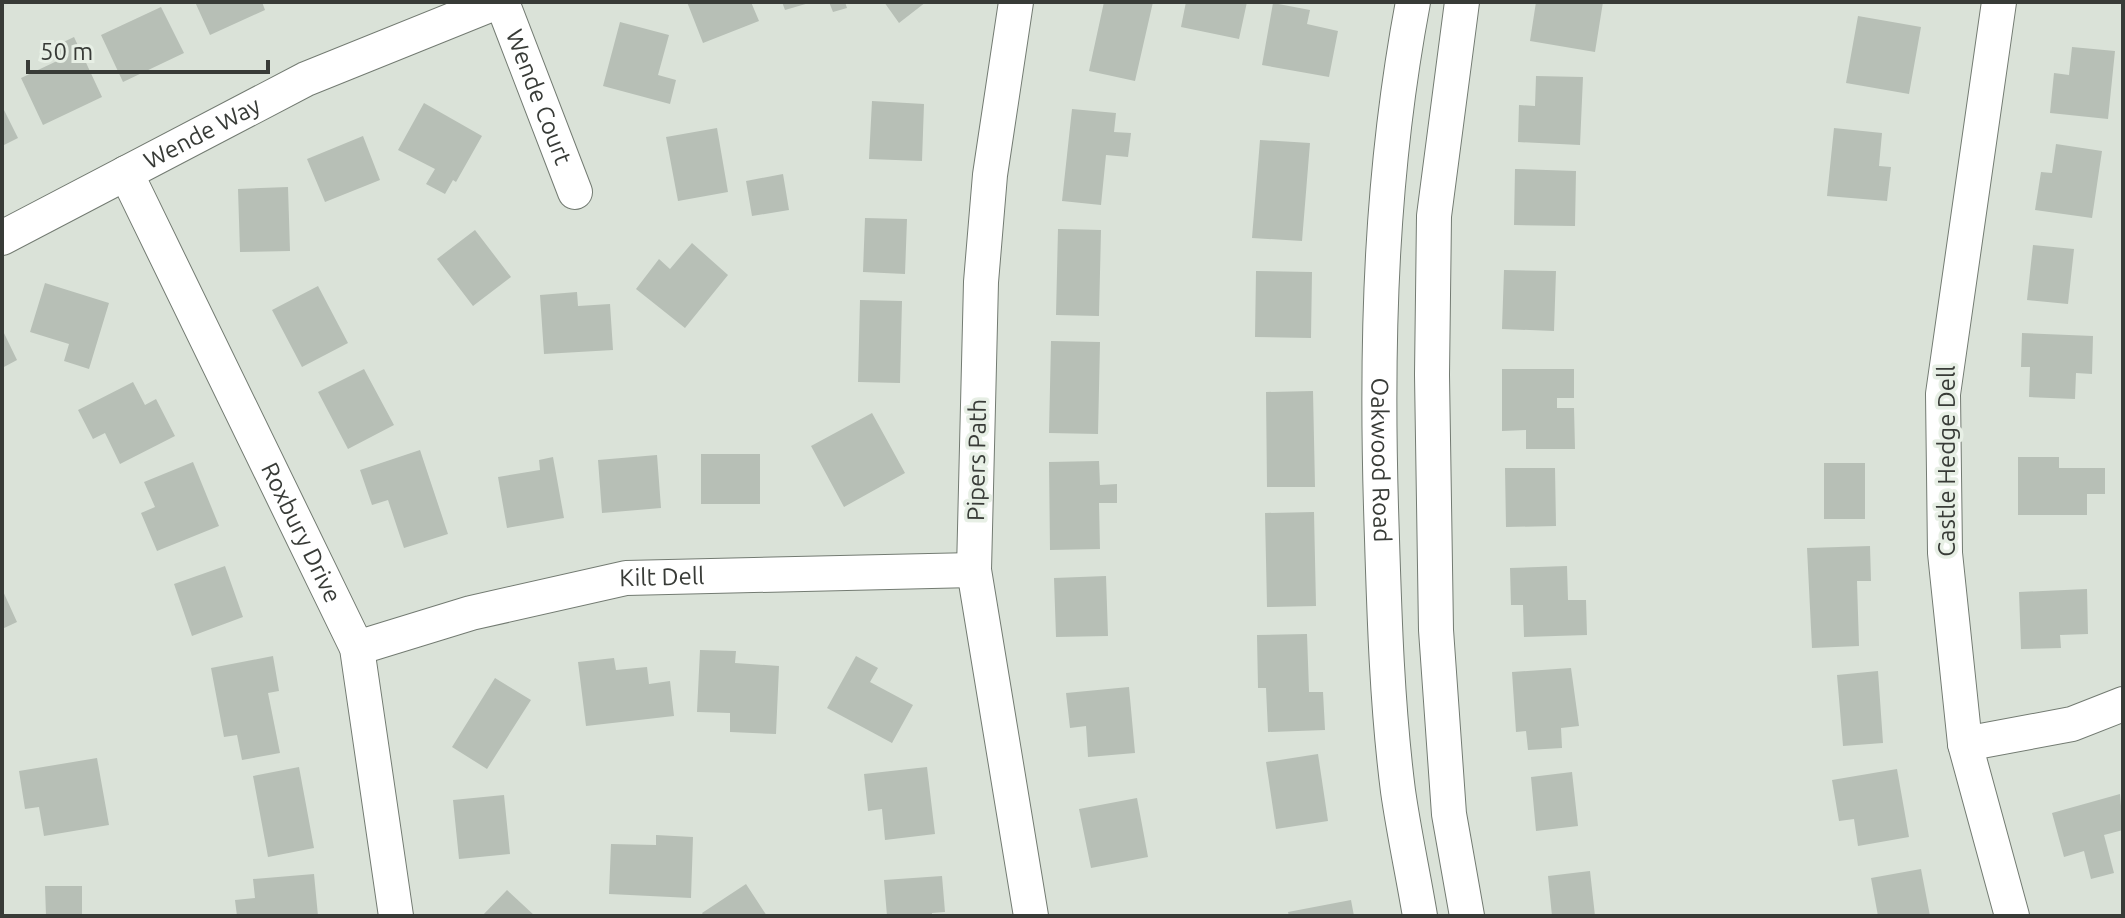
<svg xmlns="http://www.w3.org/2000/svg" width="2125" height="918" viewBox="0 0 2125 918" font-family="Ubuntu,sans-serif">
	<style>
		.building { fill: #b7bfb6 }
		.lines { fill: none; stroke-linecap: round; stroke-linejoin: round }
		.minor-casing { stroke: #737b72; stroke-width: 36 }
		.minor { stroke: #fff; stroke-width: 34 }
		.labels { text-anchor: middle; stroke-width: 7; stroke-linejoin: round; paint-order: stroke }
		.street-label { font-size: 24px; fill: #383b37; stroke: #e7efe5 }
	</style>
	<rect width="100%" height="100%" fill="#dae2d8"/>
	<!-- building -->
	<path class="building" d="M195,2H262L265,10L210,35Z
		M687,2H751L759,21L703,43Z
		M782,2H809V3L785,10Z
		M829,2H845L847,8L833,12Z
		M884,2H926L899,23Z
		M1104,2H1153L1135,81L1089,71Z
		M1186,2H1247L1239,39L1181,27Z
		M1536,2H1603L1595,52L1530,41Z
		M1273,3L1310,10L1307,24L1338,31L1329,77L1262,65Z
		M161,7L184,53L123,82L101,35Z
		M1858,16L1921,27L1909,94L1846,83Z
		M620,22L669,35L658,75L676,80L670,104L603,86Z
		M74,37L102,97L43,125L21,78L57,61L51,48Z
		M2072,47L2115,51L2108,119L2050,113L2054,73L2069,75Z
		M1536,76L1583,77L1580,145L1518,142L1519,105L1535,106Z
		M872,101L924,104L922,161L869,159Z
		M424,103L482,136L456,182L453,180L445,194L426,184L435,169L398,150Z
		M2,106L18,138L2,146Z
		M1072,109L1116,113L1114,132L1131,133L1128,157L1106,155L1101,205L1062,201Z
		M717,128L728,192L678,201L666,137Z
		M1834,128L1882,133L1879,166L1891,167L1887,201L1827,196Z
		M363,136L380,180L325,202L307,159Z
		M1260,140L1310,143L1302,241L1252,238Z
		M2056,144L2102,151L2092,218L2035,210L2041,172L2052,173Z
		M1515,169L1576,171L1575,226L1514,225Z
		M783,174L789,210L752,216L746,181Z
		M288,187L290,251L240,252L238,189Z
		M865,218L907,219L905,274L863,272Z
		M1058,229L1101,230L1099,316L1056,315Z
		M475,230L511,277L473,306L437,259Z
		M692,243L728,275L685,328L636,289L659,259L670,269Z
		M2033,245L2074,249L2068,304L2027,300Z
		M1504,270L1556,271L1554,331L1502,329Z
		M1256,271L1312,272L1311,338L1255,337Z
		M45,283L109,303L89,369L64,361L69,344L30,332Z
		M318,286L348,343L302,367L272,310Z
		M577,292L578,306L610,304L613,350L544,354L540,295Z
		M860,300L902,301L900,383L858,382Z
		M2,329L17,360L2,368Z
		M2022,333L2093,336L2092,374L2076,373L2075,399L2029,397L2030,367H2021Z
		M1051,341L1100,342L1098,434L1049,433Z
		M364,369L394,425L348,449L318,392Z
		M1502,369H1574V398H1557V408H1574L1575,449H1526V430L1502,431Z
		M133,382L145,405L156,399L175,436L120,464L105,433L93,439L78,410Z
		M1313,391L1315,487H1267L1266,392Z
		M872,413L905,473L844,507L811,446Z
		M420,450L448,534L404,548L388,500L372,505L360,470Z
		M701,454H760V504H701Z
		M657,455L661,508L602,513L598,460Z
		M553,457L564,518L507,528L498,477L540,470L539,460Z
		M2018,457H2059V468H2105V494H2087V515H2018Z
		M1099,461L1100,485L1117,484V503H1099L1100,549L1050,550L1049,462Z
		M193,462L219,526L157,551L141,513L155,507L144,482Z
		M1824,463H1865V519H1824Z
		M1505,468H1555L1556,526L1506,527Z
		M1314,512L1316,606L1267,607L1265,513Z
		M1870,546L1871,581H1857L1859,646L1812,648L1807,548Z
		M225,566L243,617L192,636L174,584Z
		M1567,566L1568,600H1586L1587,635L1524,637L1523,605H1511L1510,568Z
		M1106,576L1108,636L1056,637L1054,578Z
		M2,589L17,622L2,629Z
		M2087,589L2088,634L2060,635L2061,648L2021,649L2019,592Z
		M1307,634L1309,692H1323L1325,730L1268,732L1266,688H1258L1257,635Z
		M700,650L736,651L735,663L779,666L776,734L730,732V713L697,712Z
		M273,656L279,691L268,693L280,753L242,760L237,735L224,737L211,668Z
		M856,656L878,668L870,682L913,705L892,743L827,708Z
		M614,658L616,670L647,667L649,684L670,681L674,716L586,726L578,662Z
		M1571,668L1579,726L1561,728L1562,748L1528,750L1526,731L1516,732L1512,672Z
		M1878,671L1883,743L1843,746L1837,675Z
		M495,678L531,700L487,769L452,747Z
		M1129,687L1135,753L1088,757L1086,726L1070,728L1066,693Z
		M1318,754L1328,821L1276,829L1266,762Z
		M97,758L109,825L44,836L39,807L25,809L19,771Z
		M299,767L314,848L268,857L253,776Z
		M927,767L935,834L885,840L882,809L868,811L864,774Z
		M1897,769L1909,837L1858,846L1854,819L1839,821L1832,780Z
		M1572,772L1578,826L1536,831L1531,777Z
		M2120,794L2123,830L2104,835L2114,873L2091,879L2084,851L2064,857L2052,813Z
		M504,795L510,854L459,859L453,800Z
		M1137,798L1148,857L1091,868L1079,809Z
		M656,835L693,837L691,898L609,894L611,844L656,845Z
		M1921,869L1930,916H1878L1871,878Z
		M1590,871L1595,916H1552L1548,876Z
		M314,874L318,916H237L235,900L255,898L253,879Z
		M942,876L945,912L932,913V916H887L884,880Z
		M746,884L767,916H704L702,913Z
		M45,886H82V916H46Z
		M507,890L535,916H482Z
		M1351,900L1354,916H1289L1288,912Z"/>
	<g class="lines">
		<!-- minor casing -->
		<g class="minor-casing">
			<g id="minor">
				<path id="s1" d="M502,2L575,192"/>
				<path d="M1016,2L990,175L981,282L974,570L1031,916"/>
				<path id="s2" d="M1413,2C1381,172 1376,335 1381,507C1384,602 1386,697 1398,791C1404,833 1413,874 1420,916"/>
				<path d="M1462,2L1434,216L1432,375L1436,630L1449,814L1467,916"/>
				<path d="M1999,2L1943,394L1945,553L1965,744L2012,916"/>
				<path id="s3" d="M126,173L357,648L396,916"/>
				<path id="s4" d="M2,238L306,79L497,2"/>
				<path id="s5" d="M357,648L471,613L626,578L974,570"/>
				<path d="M1965,744L2072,724L2123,704"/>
			</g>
		</g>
		<!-- minor -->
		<use href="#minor" class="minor"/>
	</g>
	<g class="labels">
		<!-- street labels -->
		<g class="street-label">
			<text dy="8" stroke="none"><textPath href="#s1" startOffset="102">Wende Court</textPath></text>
			<text dy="8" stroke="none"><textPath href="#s4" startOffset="226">Wende Way</textPath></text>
			<text dy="8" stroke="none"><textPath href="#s2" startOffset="460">Oakwood Road</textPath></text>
			<text transform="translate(977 460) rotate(-89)" y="8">Pipers Path</text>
			<text transform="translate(1947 461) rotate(-90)" y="8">Castle Hedge Dell</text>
			<text dy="8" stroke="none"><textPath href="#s3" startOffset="400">Roxbury Drive</textPath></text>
			<text dy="8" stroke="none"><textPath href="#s5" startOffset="314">Kilt Dell</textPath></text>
		</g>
	</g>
	<!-- border -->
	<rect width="2125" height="918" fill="none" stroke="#383b37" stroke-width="8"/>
	<!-- scale -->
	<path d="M28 60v12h240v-12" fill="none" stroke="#383b37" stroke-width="4"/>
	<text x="40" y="60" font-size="24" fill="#383b37" stroke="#e7efe5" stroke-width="6" paint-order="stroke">50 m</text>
</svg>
